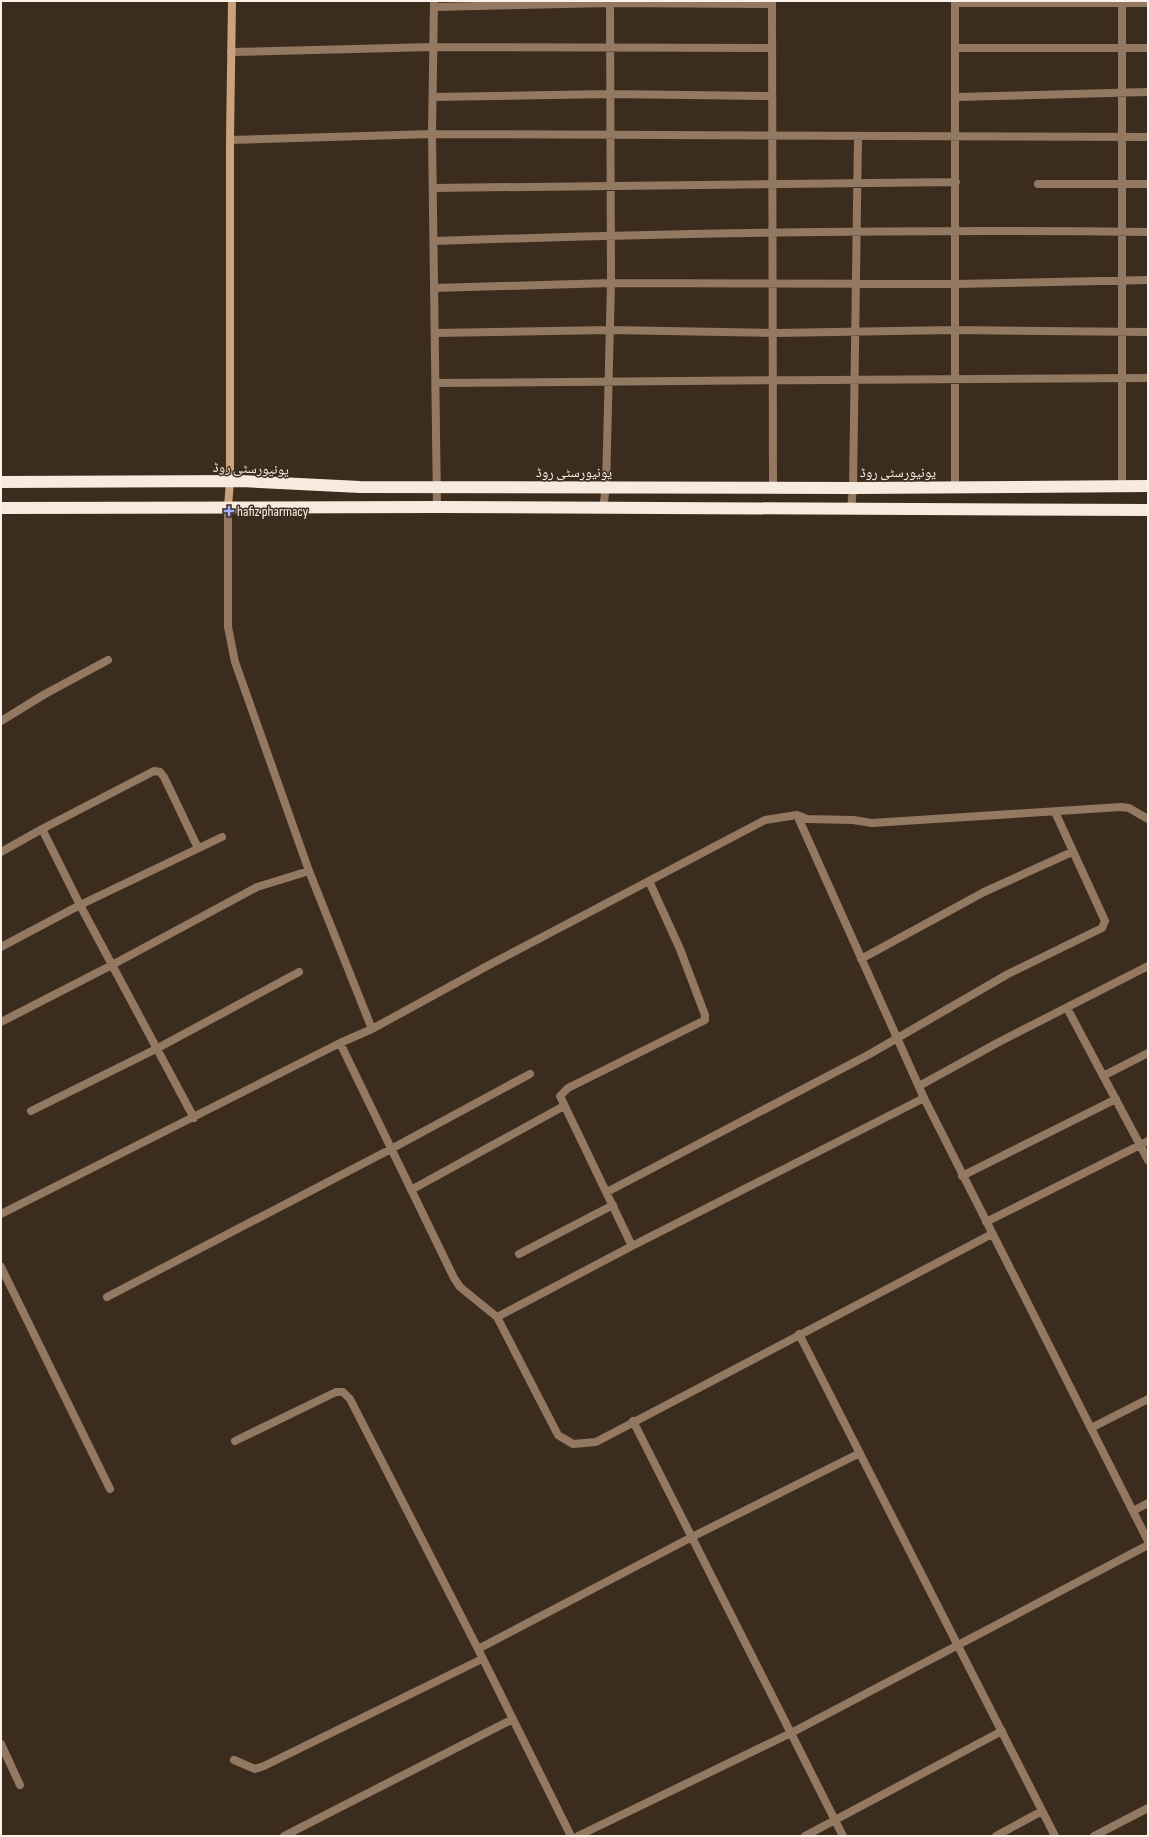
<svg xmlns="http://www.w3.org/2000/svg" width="1149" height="1837" viewBox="0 0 1149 1837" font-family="'Sofia Sans Condensed','Noto Naskh Arabic',sans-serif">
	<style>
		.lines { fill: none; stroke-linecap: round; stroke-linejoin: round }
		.street { stroke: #937962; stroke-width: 8 }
		.secondary { stroke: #cba27d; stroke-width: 8 }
		.highway { stroke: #f7eadf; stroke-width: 12 }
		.poi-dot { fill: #a0b3fd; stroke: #3c2c1e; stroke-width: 1.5 }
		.labels { text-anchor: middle; stroke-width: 3; stroke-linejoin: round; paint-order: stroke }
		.street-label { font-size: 14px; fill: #fdf2e9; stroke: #3c2c1e }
		.poi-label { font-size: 14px; fill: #fdf2e9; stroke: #3c2c1e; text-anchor: start }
	</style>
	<rect width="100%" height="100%" fill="#3c2c1e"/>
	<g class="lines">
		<!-- street -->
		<path class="street" d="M434,1L432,134L437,507
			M772,1L773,488
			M1122,1V486
			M955,3H1148
			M434,7L610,3L772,4
			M955,48H1148
			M231,52L433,47L772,48
			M433,97L610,94L772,96
			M956,97L1148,92
			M230,140L432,134L1148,137
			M1038,184H1148
			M433,188L956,182
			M434,241C672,233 910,229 1148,232
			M434,288L611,283L956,284L1148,280
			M435,333L610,330L773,333L955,330L1148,332
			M436,383C673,381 911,379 1148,378
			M955,487V1
			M228,507V627L235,662L309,871L372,1029
			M603,508L606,487L611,283L610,1
			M851,509L853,488L858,137
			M1,721L45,694L108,660
			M797,815L924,1098L1148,1541
			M42,829L80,905L194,1118
			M1,852L42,829L154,771L160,772L164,777L198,848
			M1,947L80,905L222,837
			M861,959L984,892L1072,852
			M1067,1008L1148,1160
			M1,1022L112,965L257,887L309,871
			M340,1043L454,1278L460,1287L497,1317L558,1435L573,1444L596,1442L992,1234
			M1103,1076L1148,1053
			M919,1086L999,1042L1148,966
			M31,1111L156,1049L299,972
			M962,1176L1116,1099
			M411,1190L564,1106
			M607,1192L868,1055L1008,974L1102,928L1105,921L1055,812
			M1,1214L340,1043L372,1029L489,965L765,820L797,815L807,819L853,820L872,823L1121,807L1129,808L1148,819
			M986,1222L1148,1141
			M632,1246L560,1096L568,1088L705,1020V1015L680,949L649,881
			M519,1254L613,1205
			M1,1267L110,1489
			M107,1297L391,1149L530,1074
			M497,1317L632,1246L924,1098
			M799,1334L1055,1836
			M633,1421L843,1836
			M1091,1428L1148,1399
			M235,1441L336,1392H343L350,1399L478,1649L571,1836
			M1133,1511L1148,1503
			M478,1649L692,1537L860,1453
			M1,1744L20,1785
			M234,1760L255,1769L264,1766L482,1659
			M284,1836L513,1719
			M578,1836L791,1733L1148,1545
			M805,1836L1002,1731
			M996,1836L1042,1811
			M1094,1836L1148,1808"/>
		<!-- secondary -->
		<path class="secondary" d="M228,507L230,481V140L232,1"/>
		<!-- highway -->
		<path class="highway" d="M1,482L241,481L360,487L853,488L1148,486
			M1,508L437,507L1148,510"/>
	</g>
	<!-- markers -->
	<path class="poi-dot" d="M227 505h4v4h4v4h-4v4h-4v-4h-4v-4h4z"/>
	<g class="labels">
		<!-- street labels -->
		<g class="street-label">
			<text transform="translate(251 468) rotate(2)" y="5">یونیورسٹی روڈ</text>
			<text x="574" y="477">یونیورسٹی روڈ</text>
			<text x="898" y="477">یونیورسٹی روڈ</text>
		</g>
		<!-- poi labels -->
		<g class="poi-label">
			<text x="237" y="516">hafiz pharmacy</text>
		</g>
	</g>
	<!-- border -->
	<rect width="1149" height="1837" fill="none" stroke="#fdf2e9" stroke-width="4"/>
</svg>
